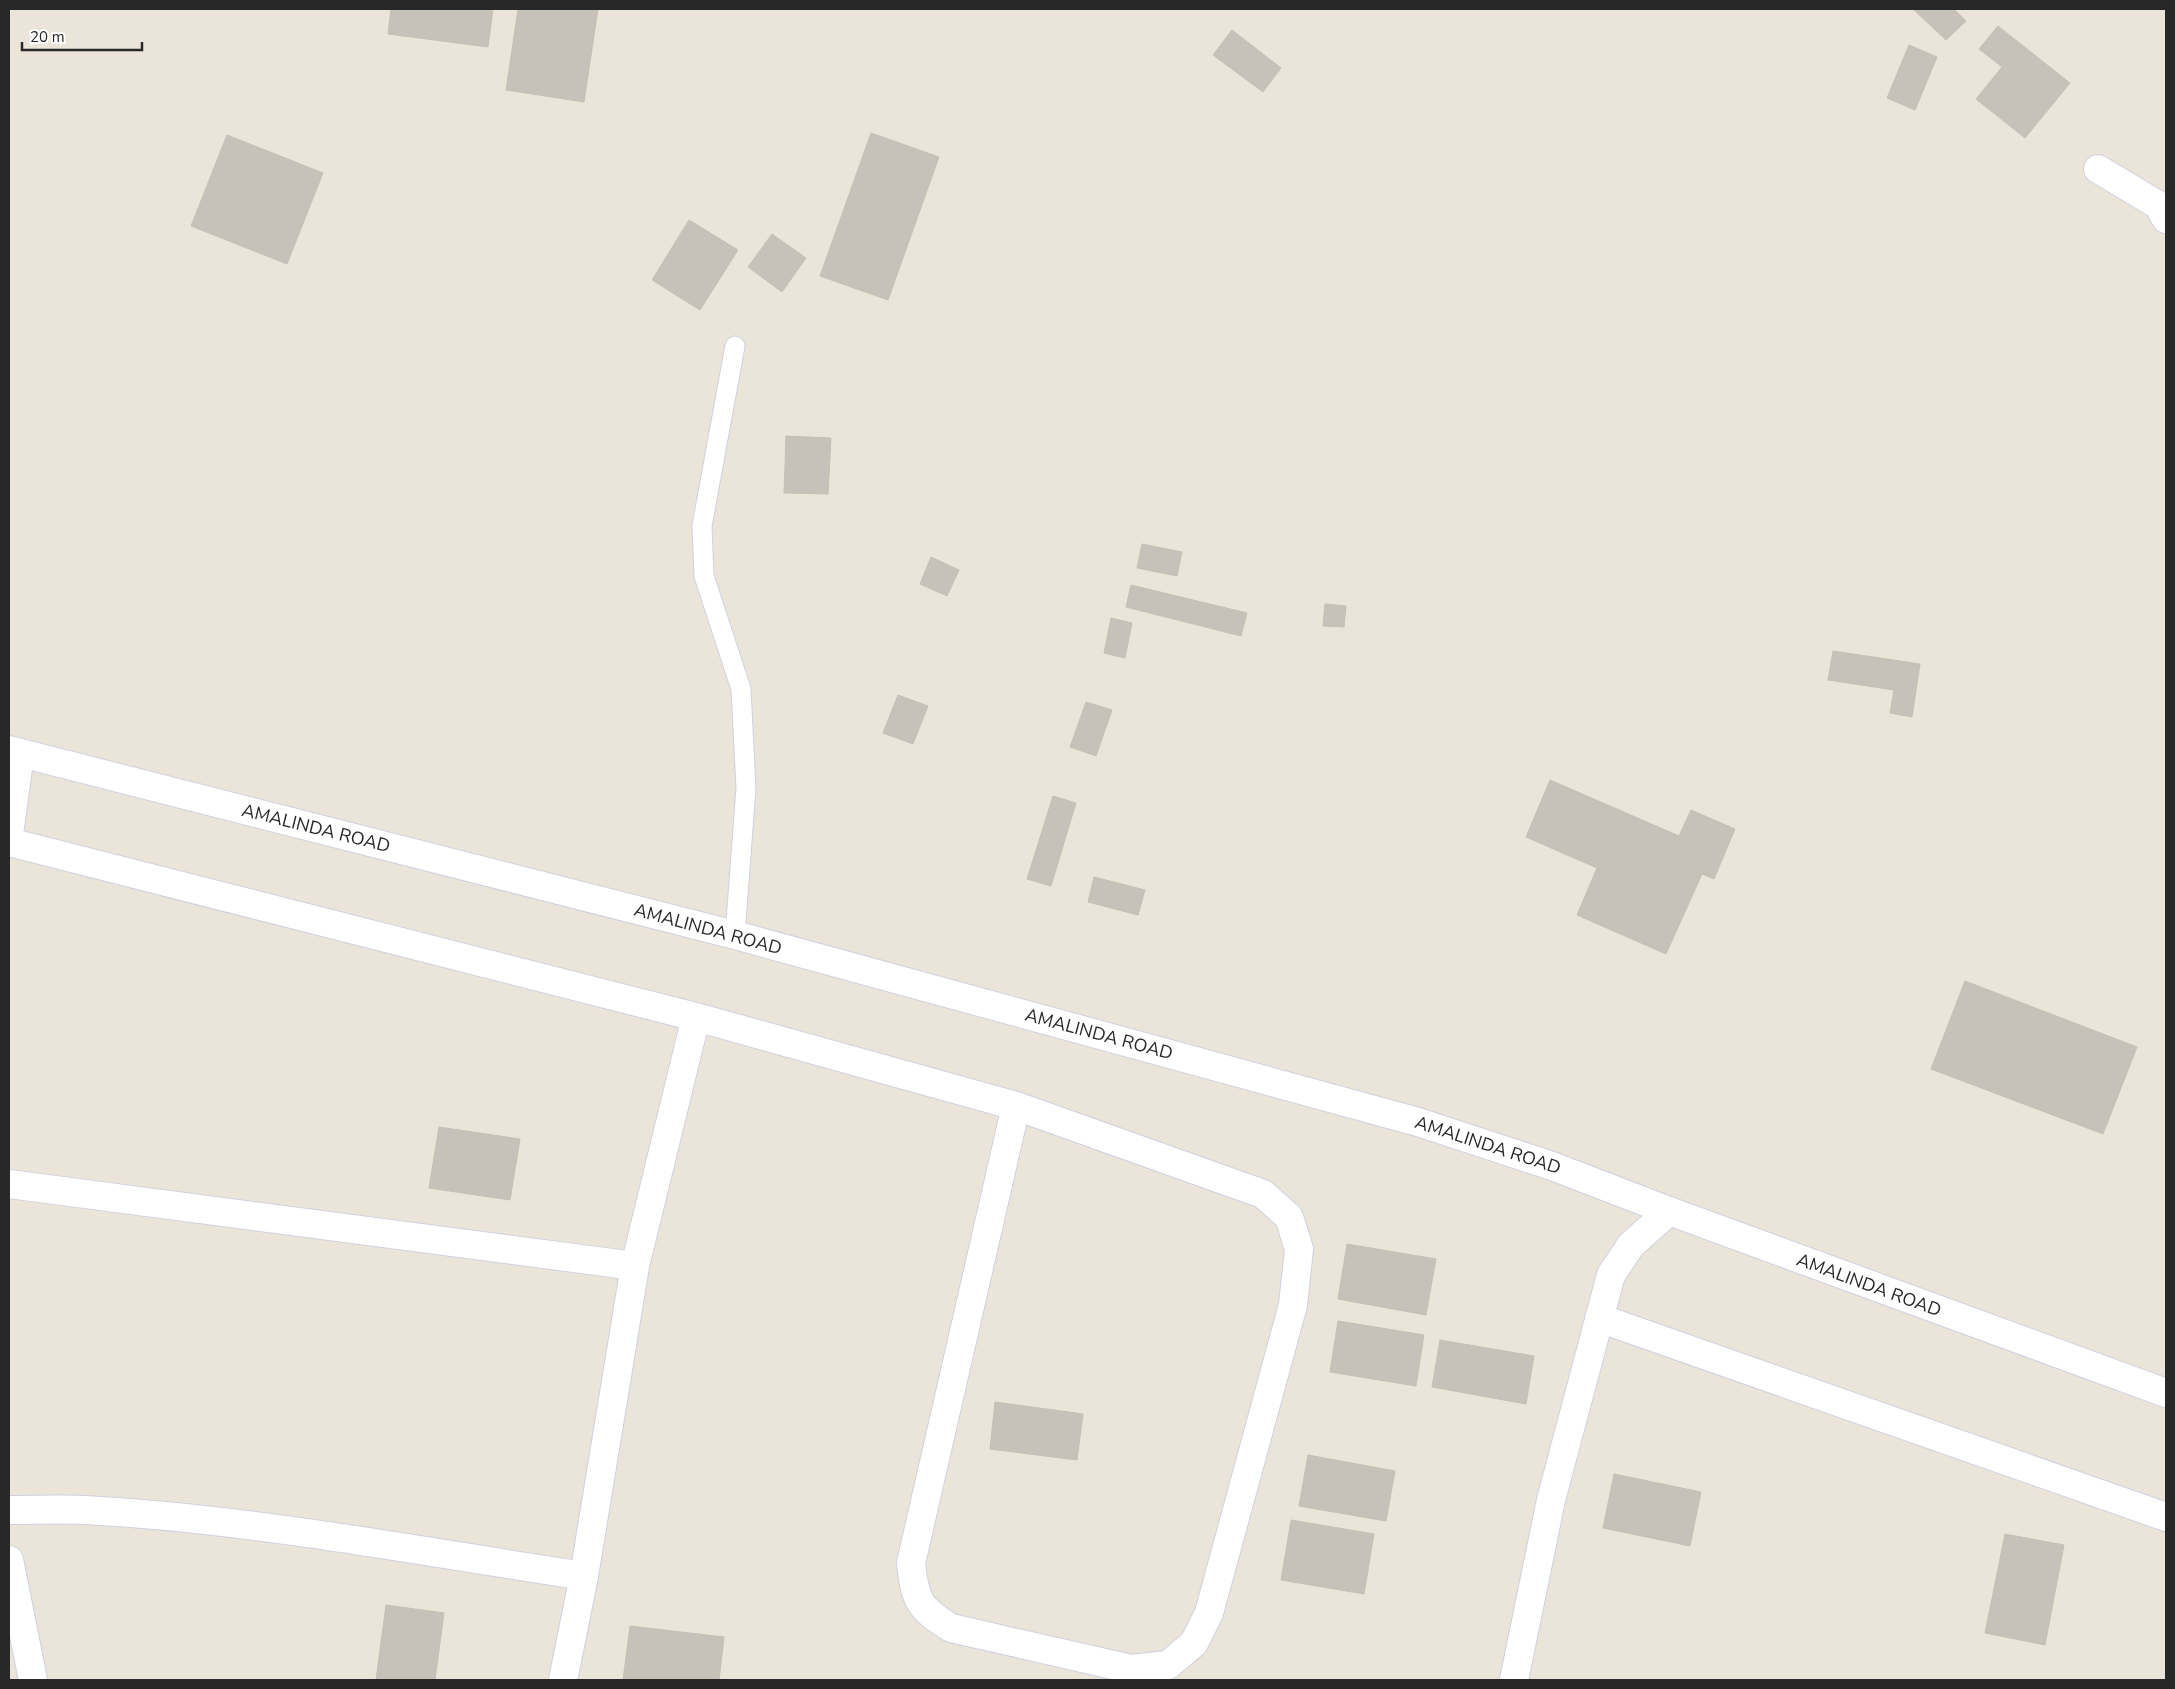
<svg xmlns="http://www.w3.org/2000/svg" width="2175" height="1689" viewBox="0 0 2175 1689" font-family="'Nunito Sans',sans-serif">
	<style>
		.building { fill: #c6c1b9; stroke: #c6c0b3 }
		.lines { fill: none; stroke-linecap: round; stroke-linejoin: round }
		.lane-casing { stroke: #cfd1e1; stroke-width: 21 }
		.street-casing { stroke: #cfd1e1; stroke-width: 30 }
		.secondary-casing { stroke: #cfd1e1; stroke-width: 30 }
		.lane { stroke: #fff; stroke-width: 19 }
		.street { stroke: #fff; stroke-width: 28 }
		.secondary { stroke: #fff; stroke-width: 28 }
		.labels { text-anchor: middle; stroke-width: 4; stroke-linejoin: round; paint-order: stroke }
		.street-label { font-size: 18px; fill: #282828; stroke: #fff }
	</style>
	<rect width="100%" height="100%" fill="#ebe4d9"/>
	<!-- building -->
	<path class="building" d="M391,9H493L488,47L388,34Z
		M518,9H598L584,102L506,90Z
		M1913,9H1954L1966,21L1946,40Z
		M1998,26L2070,83L2025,138L1976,99L2002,67L1979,49Z
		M1232,30L1281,68L1263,92L1213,55Z
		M1909,45L1937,57L1915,110L1887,98Z
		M871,133L939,157L888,300L820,276Z
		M227,135L323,173L287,264L191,226Z
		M689,220L738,250L700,310L652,280Z
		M772,234L806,258L782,292L748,267Z
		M786,436L831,438L828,494L784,493Z
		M1142,544L1182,552L1177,576L1137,568Z
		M931,557L959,570L947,596L920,584Z
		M1131,585L1247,613L1241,636L1126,607Z
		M1325,604L1346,606L1344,627L1323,626Z
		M1111,618L1132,623L1125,658L1104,653Z
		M1833,651L1920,664L1912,717L1890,713L1894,690L1828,680Z
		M898,695L928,706L913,744L883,733Z
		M1086,702L1112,710L1096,756L1070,747Z
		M1550,780L1679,836L1691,810L1735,829L1714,879L1702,874L1666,954L1577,915L1597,868L1526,837Z
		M1053,796L1076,803L1051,886L1027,879Z
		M1094,877L1145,890L1138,915L1088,902Z
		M1965,981L2137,1047L2103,1134L1931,1069Z
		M439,1127L520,1139L510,1200L429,1188Z
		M1347,1244L1436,1259L1426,1315L1338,1299Z
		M1338,1321L1424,1335L1416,1386L1330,1372Z
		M1440,1340L1534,1356L1526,1404L1432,1387Z
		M995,1402L1083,1414L1077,1460L990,1449Z
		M1308,1455L1395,1471L1386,1521L1299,1506Z
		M1614,1474L1701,1492L1690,1546L1603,1528Z
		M1291,1520L1374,1534L1364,1594L1281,1580Z
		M2005,1534L2064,1545L2045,1645L1985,1633Z
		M386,1605L444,1613L435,1680H376Z
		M630,1626L724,1637L719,1680H623Z"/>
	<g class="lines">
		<!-- lane casing -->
		<g class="lane-casing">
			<path id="lane" d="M735,346L702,526L704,576L741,689L746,788L735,935"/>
		</g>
		<!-- street casing -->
		<g class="street-casing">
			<path id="street" d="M2098,169L2158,205L2166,219
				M9,834L20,753
				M9,842L696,1017L1016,1106L1263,1194L1289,1217L1299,1249L1293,1305L1209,1613L1194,1643L1168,1665L1131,1669L951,1628C919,1608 915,1601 911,1563L1016,1106
				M9,1184L635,1266
				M1599,1318L2166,1517
				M9,1510C34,1510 59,1509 85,1510C252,1519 419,1551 584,1576
				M9,1560L33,1680
				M563,1680L584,1576L635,1266L696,1017
				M1514,1680L1551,1500L1611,1275L1631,1245L1669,1211"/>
		</g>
		<!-- secondary casing -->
		<g class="secondary-casing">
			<path id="secondary" d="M9,750L735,935L1418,1122L1552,1166L1669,1211L2166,1393"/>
		</g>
		<!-- lane -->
		<use href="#lane" class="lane"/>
		<!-- street -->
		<use href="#street" class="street"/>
		<!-- secondary -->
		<use href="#secondary" class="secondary"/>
	</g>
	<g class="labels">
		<!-- street labels -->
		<g class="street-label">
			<text transform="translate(316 828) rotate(14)" y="6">AMALINDA ROAD</text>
			<text transform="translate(708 929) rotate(15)" y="6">AMALINDA ROAD</text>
			<text transform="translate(1099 1034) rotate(15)" y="6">AMALINDA ROAD</text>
			<text transform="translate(1488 1145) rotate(18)" y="6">AMALINDA ROAD</text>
			<text transform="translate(1869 1285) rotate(20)" y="6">AMALINDA ROAD</text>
		</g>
	</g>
	<!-- border -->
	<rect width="2175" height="1689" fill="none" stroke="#282828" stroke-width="20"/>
	<!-- scale -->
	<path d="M22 42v8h120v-8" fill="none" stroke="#282828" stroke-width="2.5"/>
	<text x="30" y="42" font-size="15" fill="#282828" stroke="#ffffff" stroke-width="4" paint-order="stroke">20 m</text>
</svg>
